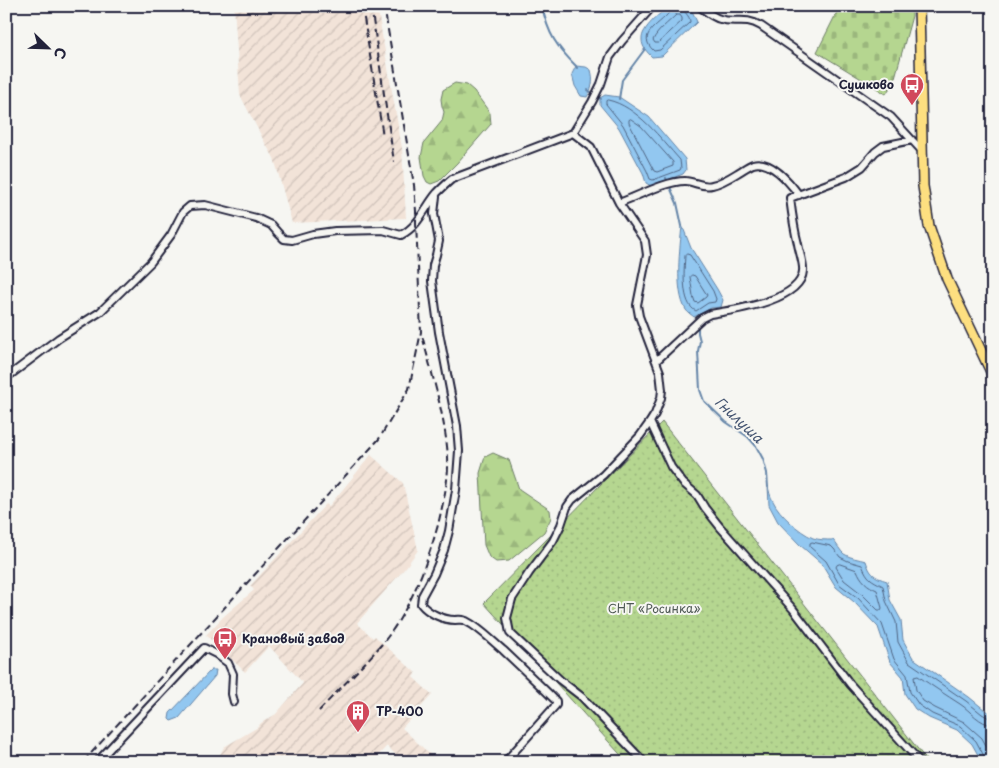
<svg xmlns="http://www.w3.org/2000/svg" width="999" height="768" viewBox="0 0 999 768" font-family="'Playpen Sans',sans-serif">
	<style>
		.industrial { fill: url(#industrial-furrows) }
		.forest { fill: url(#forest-firs); stroke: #6c7c66 }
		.cemetery { fill: url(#cemetery-stones); stroke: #6c7c66 }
		.garden { fill: url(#garden-dots); stroke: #6c7c66 }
		.water { fill: #92c7f0; stroke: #6585a8 }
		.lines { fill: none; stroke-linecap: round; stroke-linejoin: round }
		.shore { stroke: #4f6483; stroke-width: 1 }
		.stream { stroke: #6585a8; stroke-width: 2 }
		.minor-casing { stroke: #22223b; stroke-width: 10 }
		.major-casing { stroke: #22223b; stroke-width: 12 }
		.minor { stroke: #f6f6f2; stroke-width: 6 }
		.major { stroke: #fddf80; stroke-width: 9 }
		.rail { stroke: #22223b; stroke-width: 2; stroke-dasharray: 8 4; stroke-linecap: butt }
		.labels { text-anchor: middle; stroke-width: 4; stroke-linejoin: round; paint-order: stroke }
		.poi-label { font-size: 12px; font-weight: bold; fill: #22223b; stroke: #f6f6f2; text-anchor: start }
		.park-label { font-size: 12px; fill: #4e5854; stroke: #f6f6f2 }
		.water-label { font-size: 14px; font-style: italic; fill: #445471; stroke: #f6f6f2 }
	</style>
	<defs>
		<pattern id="industrial-furrows" width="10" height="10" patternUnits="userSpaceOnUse" patternTransform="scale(1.25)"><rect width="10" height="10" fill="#f2e3d8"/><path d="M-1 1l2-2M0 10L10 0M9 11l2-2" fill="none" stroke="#cfc2ba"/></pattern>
		<pattern id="forest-firs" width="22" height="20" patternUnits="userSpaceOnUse" patternTransform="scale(1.25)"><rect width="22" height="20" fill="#b5d690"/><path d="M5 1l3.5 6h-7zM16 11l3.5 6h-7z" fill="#9bb77d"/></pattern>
		<pattern id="cemetery-stones" width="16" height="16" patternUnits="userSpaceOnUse" patternTransform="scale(1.25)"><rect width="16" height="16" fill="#b5d690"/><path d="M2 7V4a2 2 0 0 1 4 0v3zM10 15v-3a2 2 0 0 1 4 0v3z" fill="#9bb77d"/></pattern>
		<pattern id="garden-dots" width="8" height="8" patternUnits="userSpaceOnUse" patternTransform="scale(1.25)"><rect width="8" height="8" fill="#b5d690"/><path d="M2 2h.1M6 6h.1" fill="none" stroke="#9bb77d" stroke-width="1.8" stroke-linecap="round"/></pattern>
	</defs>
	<rect width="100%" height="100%" fill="#f6f6f2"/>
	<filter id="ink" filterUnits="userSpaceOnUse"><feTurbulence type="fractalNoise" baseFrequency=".02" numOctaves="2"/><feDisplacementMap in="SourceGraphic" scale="10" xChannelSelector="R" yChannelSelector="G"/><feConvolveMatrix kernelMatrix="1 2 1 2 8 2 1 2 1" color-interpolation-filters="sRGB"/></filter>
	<g filter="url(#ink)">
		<!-- industrial -->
		<path class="industrial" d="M234,6H377L402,148L406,218L292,223L274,158L265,143L240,95Z
			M371,455L403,483L418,550L406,567L357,623L373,638L375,636L378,639L416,673L413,677L432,695L402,728L438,762H403L387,746L372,762H216L224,747L258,727L261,723L276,714L303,683L269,646L245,672L206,635L223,617L254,590L250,586L326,504L329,506Z"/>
		<!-- forest -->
		<path class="forest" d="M455,83L467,85L474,91L490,113L491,124L457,163L439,181L431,184L427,182L424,176L421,157L424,143L442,121L444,112L442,106L441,99L443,90Z
			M493,453L509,460L519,489L550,510L551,518L544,532L509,561L496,562L489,557L484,545L480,473L485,457Z"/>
		<!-- cemetery -->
		<path class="cemetery" d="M840,6H912V16L894,81L886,94L817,52Z"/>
		<!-- garden -->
		<path class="garden" d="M662,422L928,762H627L484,603Z"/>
		<!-- water -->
		<path class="water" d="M669,6H687L693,13L697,22L662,56L652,57C647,52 642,47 642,40C641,28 661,13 669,6Z
			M576,66L586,67L591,70C594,81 592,88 587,97L581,96L575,86L572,74Z
			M605,95L619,97L649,117L685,159L686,170L683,174L651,186L646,183L643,173L619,128L600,105V98Z
			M682,225L691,248L717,289L723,300L721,307L711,308L694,317C692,315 688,313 686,310C674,290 680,248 682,225Z
			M768,486C769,491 770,496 773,501C779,514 799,532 813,538C819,540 826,540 833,540C837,544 840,551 844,554C850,558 859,559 866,561C870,574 874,577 887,581L890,600L901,620L903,640L913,658L969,697L985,710L993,714V762H982L972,744L957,730L929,718L915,709L905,694L903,677L890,662L878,627L854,602L836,587L822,564L800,545L778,522L769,505Z
			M211,670H216L215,676L179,718L171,721L169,719L170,713Z"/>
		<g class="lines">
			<!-- shore -->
			<path class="shore" d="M672,6C670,22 632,31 654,51L660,50L690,22C690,15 683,13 683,6
				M676,15H680L682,18V21L658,43H655L653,40C658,30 668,23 676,15Z
				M608,100C637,106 661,139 680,160L681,168L680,170L653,180L650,179L647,171L623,125L606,104V101Z
				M631,119L641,126L673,162V166L657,172L654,171L629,123V120Z
				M687,254L690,255L713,291L716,299L715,302L708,303L696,311C681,304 684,270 685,256Z
				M692,275L695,276L707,295L706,297L698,303L695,302L693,296L690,277Z
				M840,564L857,570C861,580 867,586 877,590L882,608L881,610H878L862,594L844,580L836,567L837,565Z
				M986,762L985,758L976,741L960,726L932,714L919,705L910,692L907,675L894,659L882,624L858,598L839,584L826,561L810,547V543L812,542L831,546L834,549L840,557L848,561L862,565C868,579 870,579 883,586L886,601L896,622L898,642L909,662L966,701L982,714L989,718H993
				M992,762L991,755L982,738L964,722L935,708L923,701L916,690L914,677L918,676C932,686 946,695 960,704C971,711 979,724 993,725"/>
			<!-- stream -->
			<path class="stream" d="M542,6C548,34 556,46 576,66L577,68
				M588,90L601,99
				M619,99L622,80L645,49
				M666,178L677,203L682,226
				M698,324V333L700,341L698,351L700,390L704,401L726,422L748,437L756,446L763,459L767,473L768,487"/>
			<!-- minor casing -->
			<g class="minor-casing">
				<path id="minor" d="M699,6C706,11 712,17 720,19C736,24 744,16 761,26L891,117L922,151
					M573,133L591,147L619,203L645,241L647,255L637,305L639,316L660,372L662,390L661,398L655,414L650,422L671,467L683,483L697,495L705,508L720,527L793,609L850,684L920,762
					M573,133L592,102L601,84L610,57L622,41L653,6
					M436,196L434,214L439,241L436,255L433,265L432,281L439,332L457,426L459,451L456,490L449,531L444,550L434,574L422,596L421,604C428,613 443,620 455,620C460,620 462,619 466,621C480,628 491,640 503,650C521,667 539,684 556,701V705L505,762
					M619,203C638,196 666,181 685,181C694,181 703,188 712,185C722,183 731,177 739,172C744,169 748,166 753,164C771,159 790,183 799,195
					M656,361L702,318L710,314C734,310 801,301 803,271C804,264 799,251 798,244C794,229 792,214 790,198L846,177L862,167L875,152L883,146L912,140
					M6,378L59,338L100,312L151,262L171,235L183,212L190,206L205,205L256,218L271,225L278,233L284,239L292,240L313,234L335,231L383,230L401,235C419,226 425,207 437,193C442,188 447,183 452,179L573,133
					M97,762L204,648L216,654L228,663L233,674L232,694L234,702
					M644,762L582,697L560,680L510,633L507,618L512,599L529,573L553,541L561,525L567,507L572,500L603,475L640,436L650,422"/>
			</g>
			<!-- major casing -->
			<g class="major-casing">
				<path id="major" d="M919,6L923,186L929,226L947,279L993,376"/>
			</g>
			<!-- minor -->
			<use href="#minor" class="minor"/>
			<!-- major -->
			<use href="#major" class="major"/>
			<!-- rail -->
			<path class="rail" d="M362,6L383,136
				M371,6L394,162
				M319,711C340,688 362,667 382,644C410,610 426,567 438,525C443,503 449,480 448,457C445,416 432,375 422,335
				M83,762L379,439L409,389L421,332L416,223V211L414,185L384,6"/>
		</g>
	</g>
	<!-- icons -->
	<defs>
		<g id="bus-pin" transform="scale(1.25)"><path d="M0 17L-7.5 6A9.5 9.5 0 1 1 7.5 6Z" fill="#d1495b" stroke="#f6f6f2"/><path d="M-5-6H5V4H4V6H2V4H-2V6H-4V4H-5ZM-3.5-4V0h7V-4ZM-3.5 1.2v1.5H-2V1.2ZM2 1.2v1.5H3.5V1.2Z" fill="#fff"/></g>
		<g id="building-pin" transform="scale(1.25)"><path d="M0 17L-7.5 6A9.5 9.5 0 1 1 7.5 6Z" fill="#d1495b" stroke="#f6f6f2"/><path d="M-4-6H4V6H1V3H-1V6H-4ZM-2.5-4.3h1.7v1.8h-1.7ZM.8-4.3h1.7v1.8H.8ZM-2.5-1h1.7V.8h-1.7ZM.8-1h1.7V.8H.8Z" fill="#fff"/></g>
	</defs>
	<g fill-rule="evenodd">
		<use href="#bus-pin" x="912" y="85"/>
		<use href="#bus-pin" x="225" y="639"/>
		<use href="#building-pin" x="358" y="712"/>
	</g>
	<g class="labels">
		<!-- poi labels -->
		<g class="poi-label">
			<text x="894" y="89" text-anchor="end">Сушково</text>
			<text x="242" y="643">Крановый завод</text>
			<text x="376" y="716">ТР-400</text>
		</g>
		<!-- park labels -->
		<g class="park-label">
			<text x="654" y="613">СНТ «Росинка»</text>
		</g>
		<!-- water labels -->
		<g class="water-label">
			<text transform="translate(739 420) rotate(43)" y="5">Гнилуша</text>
		</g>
	</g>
	<!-- margin -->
	<rect width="999" height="768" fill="none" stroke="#f6f6f2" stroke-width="25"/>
	<rect x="12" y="12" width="974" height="743" fill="none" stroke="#22223b" stroke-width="2" filter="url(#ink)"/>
	<!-- north arrow -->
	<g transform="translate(48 48) rotate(113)" stroke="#f6f6f2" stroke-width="4" paint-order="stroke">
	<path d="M0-4L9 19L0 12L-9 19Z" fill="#22223b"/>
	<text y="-8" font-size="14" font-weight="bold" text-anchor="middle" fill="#22223b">С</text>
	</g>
</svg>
